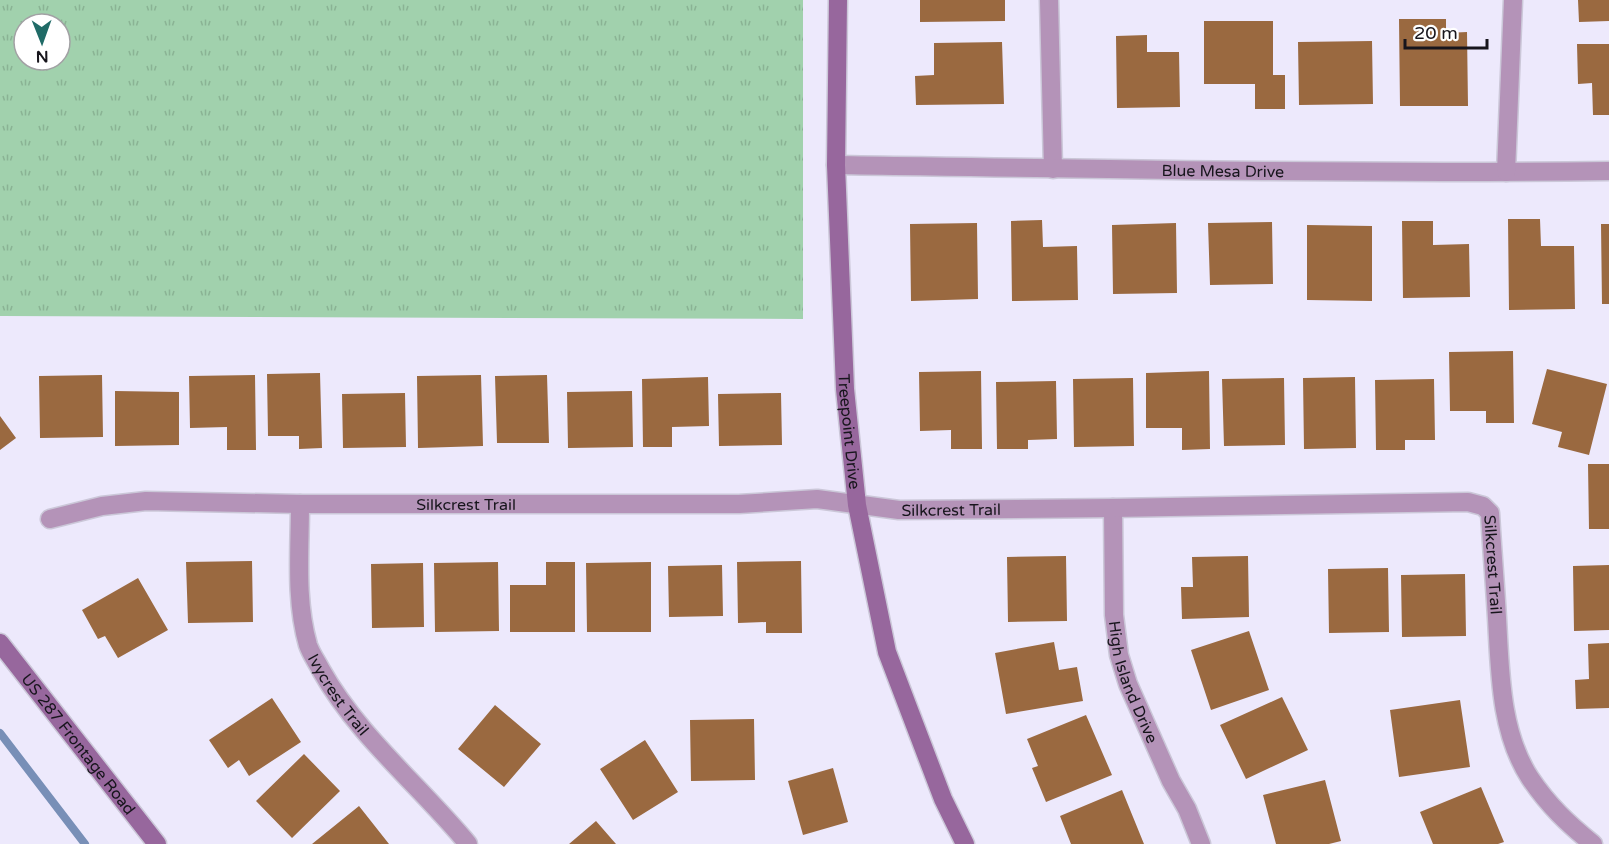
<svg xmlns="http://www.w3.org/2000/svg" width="1609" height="844" viewBox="0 0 1609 844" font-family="'Varela Round',sans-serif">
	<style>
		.grass { fill: url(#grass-tufts); fill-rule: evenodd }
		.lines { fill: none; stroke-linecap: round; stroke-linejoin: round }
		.stream { stroke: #788fb7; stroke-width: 8 }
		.building { fill: #9a6940 }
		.street-casing { stroke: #cbc7d8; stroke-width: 21 }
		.secondary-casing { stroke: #cbc7d8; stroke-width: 21 }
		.street { stroke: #b493b8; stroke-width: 18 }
		.secondary { stroke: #97679d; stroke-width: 18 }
		.labels { text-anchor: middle; stroke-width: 4.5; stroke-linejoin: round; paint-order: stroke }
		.street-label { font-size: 16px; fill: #17151c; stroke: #fff }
	</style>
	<defs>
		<pattern id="grass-tufts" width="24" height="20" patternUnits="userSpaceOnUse" patternTransform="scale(1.5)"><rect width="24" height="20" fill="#a1d1ad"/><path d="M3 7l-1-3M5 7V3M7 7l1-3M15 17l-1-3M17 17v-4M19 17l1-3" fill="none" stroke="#8ab394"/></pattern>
	</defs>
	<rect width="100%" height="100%" fill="#ede9fc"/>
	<!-- grass -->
	<path class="grass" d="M0,0H803V319L0,316ZM24,24H60V60H24Z"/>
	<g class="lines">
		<!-- stream -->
		<path class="stream" d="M0,733L85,844"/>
	</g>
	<!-- building -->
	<path class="building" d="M920,0H1005V21L920,22Z
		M1578,0H1609V21L1579,22Z
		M1399,19H1446V33L1467,32L1468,106H1400Z
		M1204,21H1273V75H1285V109H1255V84H1204Z
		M1147,35V52H1179L1180,107L1117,108L1116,36Z
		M1372,41L1373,104L1299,105L1298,42Z
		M1002,42L1004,104L916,105L915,76L934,75V43Z
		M1577,44H1609V115H1593L1592,83L1578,84Z
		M1508,219H1540L1541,246H1574L1575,309L1509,310Z
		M1042,220L1043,247L1077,246L1078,300L1012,301L1011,221Z
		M1402,221H1433V245L1469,244L1470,297L1403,298Z
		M1272,222L1273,284L1210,285L1208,223Z
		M977,223L978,299L911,301L910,224Z
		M1176,223L1177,293L1113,294L1112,225Z
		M1601,224H1609V304H1602Z
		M1307,225L1372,226V301L1307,300Z
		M1513,351L1514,423H1486V411H1450L1449,352Z
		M1547,369L1607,384L1589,455L1558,447L1562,432L1532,424Z
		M981,371L982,449H951V430L920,431L919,372Z
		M1209,371L1210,449L1182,450V428H1146V373Z
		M320,373L322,448L299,449V436H268L267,374Z
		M102,375L103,437L40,438L39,376Z
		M255,375L256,450H227V427L190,428L189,376Z
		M481,375L483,446L418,448L417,376Z
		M547,375L549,443H497L495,376Z
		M708,377L709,426L672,427V447H643L642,379Z
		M1355,377L1356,448L1304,449L1303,378Z
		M1133,378L1134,446L1074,447L1073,379Z
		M1284,378L1285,445L1224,446L1222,379Z
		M1434,379L1435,440H1405V450H1376L1375,380Z
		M1056,381L1057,439L1028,440V449H997L996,382Z
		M115,391L179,392V445L115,446Z
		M632,391L633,447L568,448L567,392Z
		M405,393L406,447L343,448L342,394Z
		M781,393L782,445L719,446L718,394Z
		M0,416L16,438L0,450Z
		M1588,464H1609V529H1589Z
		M1066,556L1067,621L1008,622L1007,557Z
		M1248,556L1249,617L1182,619L1181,587H1193L1192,557Z
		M252,561L253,622L188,623L186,562Z
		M801,561L802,633H766V622L738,623L737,562Z
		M498,562L499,631L435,632L434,563Z
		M546,562H575V632H510V585H546Z
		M651,562V632H587L586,563Z
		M423,563L424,627L372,628L371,564Z
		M722,565L723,616L669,617L668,566Z
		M1609,565V630L1574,631L1573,566Z
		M1388,568L1389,632L1329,633L1328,569Z
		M1465,574L1466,636L1402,637L1401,575Z
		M138,578L168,630L118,658L105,636L98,639L82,610Z
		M1249,631L1269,690L1211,710L1191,650Z
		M1054,642L1059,670L1077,667L1083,701L1006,714L995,653Z
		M1609,643V708L1576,709L1575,680L1589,679L1588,644Z
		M1282,697L1308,750L1246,779L1220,725Z
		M272,698L301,742L249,776L239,760L228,768L209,740Z
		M1460,700L1470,767L1399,777L1390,710Z
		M495,705L541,744L504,787L458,749Z
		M1086,715L1112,775L1046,802L1032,768L1038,766L1027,739Z
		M754,719L755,780L691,781L690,720Z
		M645,740L678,792L633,820L600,769Z
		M304,754L340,791L292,838L256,801Z
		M833,768L848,822L803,835L788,781Z
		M1325,780L1341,841L1329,844H1276L1263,795Z
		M1481,787L1504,842L1498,844H1433L1420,812Z
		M1122,790L1144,844H1071L1060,816Z
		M359,806L389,844H312Z
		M596,821L616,844H569Z"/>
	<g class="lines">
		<!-- street casing -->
		<g class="street-casing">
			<g id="street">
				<path d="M1049,0L1053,169"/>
				<path id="s1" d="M836,165C1093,169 1351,174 1609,171"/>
				<path d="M1506,172L1513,0"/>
				<path id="s2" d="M300,504C300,551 295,600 308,645C311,654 317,662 321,670C358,736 420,786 468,844"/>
				<path id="s3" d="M1113,508L1114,615L1119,655L1128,684L1171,781L1187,809L1201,844"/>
				<path id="s4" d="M50,519L102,506L146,501L300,504H739L817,499L899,510L1113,508L1468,502L1483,506L1490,513C1492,548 1495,583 1497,618C1500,671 1500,732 1530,778C1548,805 1568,824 1593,844"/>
			</g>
		</g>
		<!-- secondary casing -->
		<g class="secondary-casing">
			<g id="secondary">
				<path id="s5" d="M838,0L836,165L845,389L857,505L887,652L943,799L965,844"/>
				<path id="s6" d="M0,643L157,844"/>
			</g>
		</g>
		<!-- street -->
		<use href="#street" class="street"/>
		<!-- secondary -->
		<use href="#secondary" class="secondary"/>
	</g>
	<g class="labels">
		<!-- street labels -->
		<g class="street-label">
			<text dy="6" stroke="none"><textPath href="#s1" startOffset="387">Blue Mesa Drive</textPath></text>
			<text dy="6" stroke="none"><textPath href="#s5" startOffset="432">Treepoint Drive</textPath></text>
			<text dy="6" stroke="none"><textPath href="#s4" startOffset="418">Silkcrest Trail</textPath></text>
			<text dy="6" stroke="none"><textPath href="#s4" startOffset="904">Silkcrest Trail</textPath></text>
			<text dy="6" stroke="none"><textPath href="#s4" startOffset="1498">Silkcrest Trail</textPath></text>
			<text dy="6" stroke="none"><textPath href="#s3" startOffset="177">High Island Drive</textPath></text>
			<text dy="6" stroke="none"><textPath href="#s2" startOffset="200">Ivycrest Trail</textPath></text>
			<text dy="6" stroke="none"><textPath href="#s6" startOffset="128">US 287 Frontage Road</textPath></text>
		</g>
	</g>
	<!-- north arrow -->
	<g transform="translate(42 42) rotate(179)"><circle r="28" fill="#ffffff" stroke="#a2a1a4" stroke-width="1.5"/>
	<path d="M0-4.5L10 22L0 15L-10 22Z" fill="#206b67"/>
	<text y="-9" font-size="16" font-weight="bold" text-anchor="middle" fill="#17151c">N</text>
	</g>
	<!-- scale -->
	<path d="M1405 39v9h82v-9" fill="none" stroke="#17151c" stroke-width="3"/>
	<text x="1414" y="39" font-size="18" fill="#17151c" stroke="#ffffff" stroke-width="4.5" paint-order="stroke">20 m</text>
</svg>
